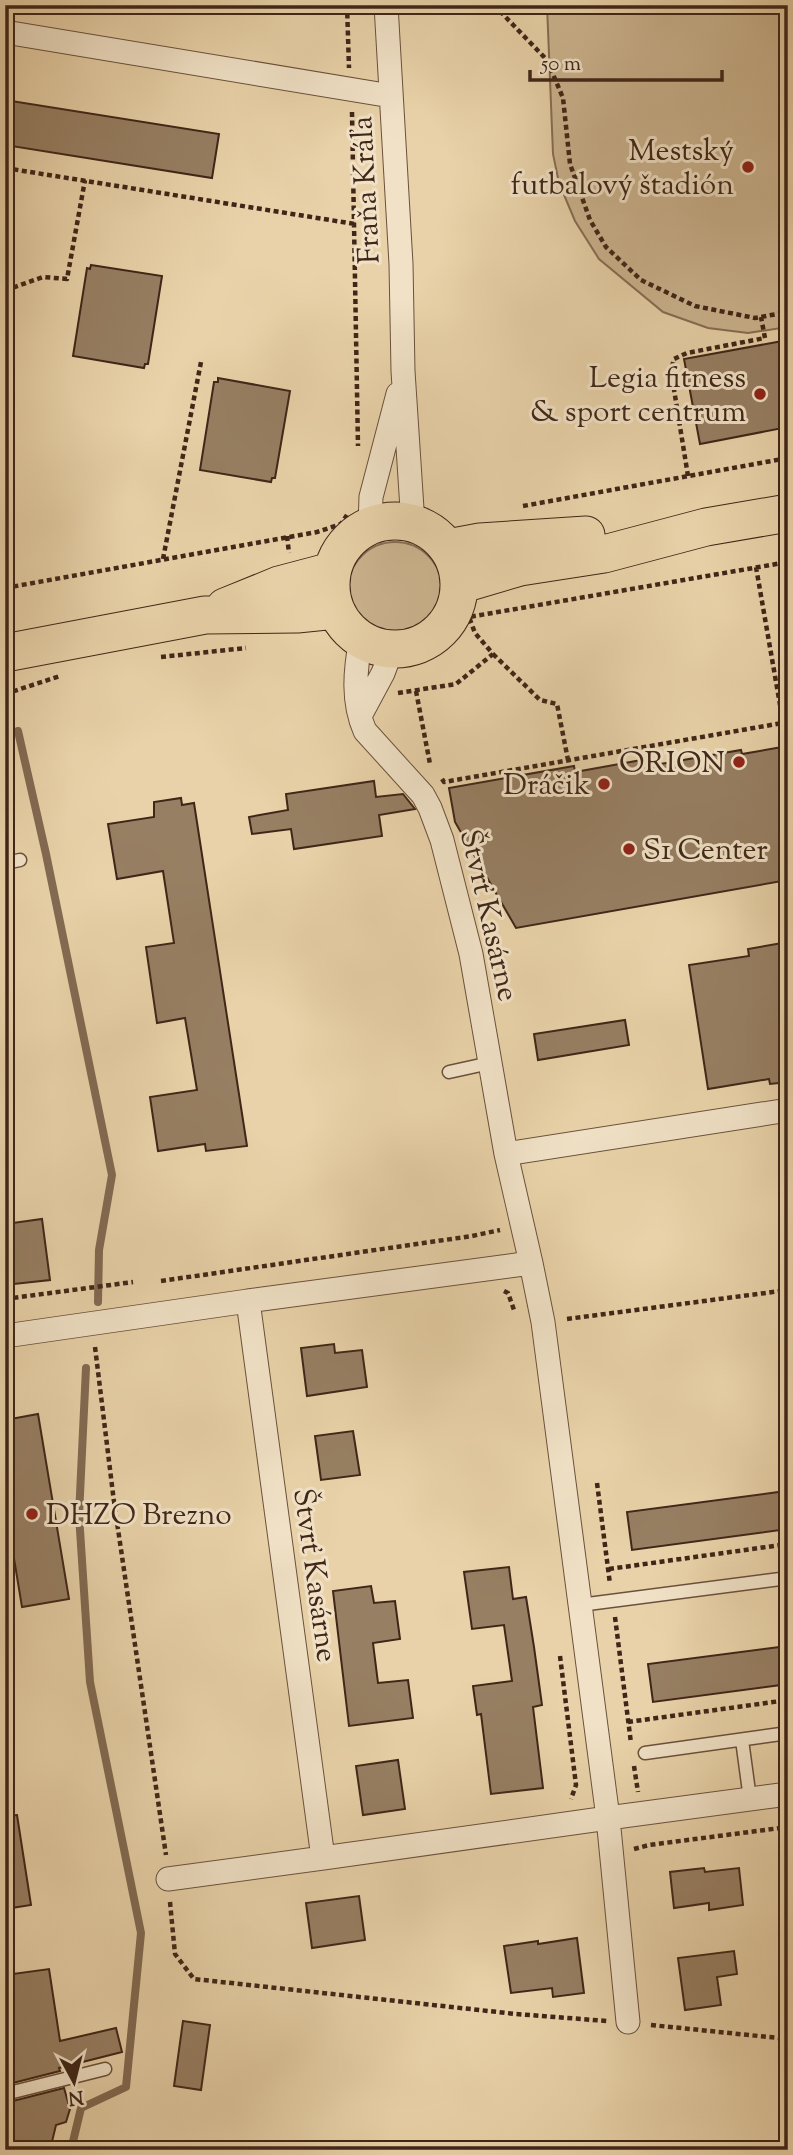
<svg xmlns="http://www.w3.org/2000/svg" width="793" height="2155" viewBox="0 0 793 2155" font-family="'Sorts Mill Goudy',serif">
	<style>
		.green { fill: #ccb590; stroke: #866e54; stroke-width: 2 }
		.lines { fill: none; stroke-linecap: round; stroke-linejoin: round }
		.stream { stroke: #826a52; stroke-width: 8 }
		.building { fill: #977f63; stroke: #3f2618; stroke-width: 2 }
		.service-casing { stroke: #6a513c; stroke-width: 15 }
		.minor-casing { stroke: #6a513c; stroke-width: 25 }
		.primary-casing { stroke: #3f2618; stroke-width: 39 }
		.path { stroke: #3f2618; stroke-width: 4.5; stroke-dasharray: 5 3.5; stroke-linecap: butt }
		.service { stroke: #f1e2c7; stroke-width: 12 }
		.minor { stroke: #f1e2c7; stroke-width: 23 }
		.primary { stroke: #e9d2a9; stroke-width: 37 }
		.poi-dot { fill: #8f2418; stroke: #f1e2c7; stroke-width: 2.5 }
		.labels { text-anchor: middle; stroke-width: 6; stroke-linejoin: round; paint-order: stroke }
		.poi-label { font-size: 30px; fill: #3f2618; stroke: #f1e2c7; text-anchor: end }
		.street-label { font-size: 30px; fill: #3f2618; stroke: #f1e2c7 }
	</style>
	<rect width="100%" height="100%" fill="#e9d2a9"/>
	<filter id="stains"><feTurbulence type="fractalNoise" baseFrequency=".00286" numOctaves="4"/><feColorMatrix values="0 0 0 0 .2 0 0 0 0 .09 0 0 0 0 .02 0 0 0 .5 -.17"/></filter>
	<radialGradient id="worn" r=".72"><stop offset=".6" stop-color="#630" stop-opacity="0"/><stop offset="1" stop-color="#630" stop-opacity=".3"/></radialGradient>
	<!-- green -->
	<path class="green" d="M547,5H788V327L748,333L708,328L663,312L599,259L575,221L559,183L553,154Z
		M348 589a47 47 0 1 1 94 0a47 47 0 1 1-94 0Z"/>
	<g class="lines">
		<!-- stream -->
		<path class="stream" d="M18,731L46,854L112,1175L99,1250L98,1302
			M71,2150L81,2108L126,2087L141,1933L90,1682L79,1515L86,1368"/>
	</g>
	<!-- building -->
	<path class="building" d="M5,100L219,134L212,178L5,145Z
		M91,265L162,276L148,364H145L144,368L73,356L87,268L90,269Z
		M788,340V427L700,444L684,359Z
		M218,378L290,391L275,478H272L271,482L200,470L214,382H218Z
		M788,746V880L516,928L455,822L449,788L574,766L575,772L647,759L649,766L741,750L742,754Z
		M374,781L376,797L403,794L415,809L379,815L382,836L294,849L291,829L252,834L249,817L288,810L286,794Z
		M181,798L182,805L194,803L247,1146L206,1151L205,1144L158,1151L150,1097L197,1090L185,1018L157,1023L146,947L174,943L163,871L117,879L108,824L154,817V802Z
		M788,942V1082L770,1084L769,1079L708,1089L689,965L749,956L748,949Z
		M625,1020L629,1045L538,1060L534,1034Z
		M42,1219L50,1280L5,1285V1224Z
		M334,1344L335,1353L362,1350L367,1387L307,1396L301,1348Z
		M38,1414L69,1599L22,1607L5,1504V1420Z
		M353,1431L360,1475L321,1480L315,1436Z
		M786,1491L788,1529L632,1550L627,1512Z
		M509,1567L513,1599L526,1597L534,1647L542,1705L533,1707L543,1788L491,1794L481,1714L477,1715L473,1686L512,1681L504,1625L472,1629L464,1572Z
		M371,1586L374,1603L395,1601L400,1639L373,1643L378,1683L408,1680L413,1718L349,1726L333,1591Z
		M788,1646V1684L653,1702L648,1664Z
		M398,1760L405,1809L363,1815L356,1766Z
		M17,1815L31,1905L5,1909V1816Z
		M704,1868L705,1872L739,1868L743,1905L709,1910V1903L674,1908L670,1872Z
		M359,1896L365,1940L312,1948L306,1903Z
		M577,1938L584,1993L553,1997L552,1988L511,1993L504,1946L538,1941V1944Z
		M734,1951L737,1974L717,1977L721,2005L685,2010L678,1958Z
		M49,1969L60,2041L116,2028L122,2052L59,2068L60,2071L5,2085V1975Z
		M183,2021L210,2025L201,2090L174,2086Z
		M64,2088L70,2109L66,2122L56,2125L50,2150H5V2103Z"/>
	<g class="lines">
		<!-- service casing -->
		<g class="service-casing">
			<path id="service" d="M5,863L20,860
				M449,1072L490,1063
				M580,1605L788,1578
				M742,1740L750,1799
				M645,1753L788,1733
				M5,2094L105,2069"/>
		</g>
		<!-- minor casing -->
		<g class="minor-casing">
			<path id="minor" d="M386,5L401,264L403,371L413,524
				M5,32L391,96
				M370,526L371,497L398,394
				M361,714L383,673L392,649
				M506,1154L788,1110
				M248,1301L531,1263L506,1154L471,954L442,840L430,808L423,795L365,731C352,702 355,670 361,639
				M5,1336L248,1301L323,1858L608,1818L543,1322L531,1263
				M168,1879L323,1858
				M628,2022L608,1818L788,1794"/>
		</g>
		<!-- primary casing -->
		<g class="primary-casing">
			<path id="primary" d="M331 585a64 64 0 1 1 128 0a64 64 0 1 1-128 0Z
				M448,548L480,542L586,535
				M459,585L520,567L604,554L706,527L788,513
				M225,607L279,585L332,571
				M5,653L205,615L297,614L336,610"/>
		</g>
		<!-- path -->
		<path class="path" d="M347,5L349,68
			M494,5L547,60L563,98L570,164L590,220L606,247L641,280L695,306L755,318L788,312
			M352,112L358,446
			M5,168L355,224
			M5,288L9,289L43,277L67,279L85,180
			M688,476L671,371L674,359L687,353L765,338L761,317
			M523,506L788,458
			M287,536L289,553
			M163,559L201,362
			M756,567L783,722
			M5,588L317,532L341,524L347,515
			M493,654L540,700L557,704L568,760
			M161,657L246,648
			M416,691L430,764
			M398,693L456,684L493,654L475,633L469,617L788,562
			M5,694L60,676
			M442,779L444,782L788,722
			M161,1281L472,1236L500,1230
			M504,1291L508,1293L514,1310
			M5,1299L133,1282
			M567,1319L788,1290
			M95,1347L114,1502L166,1855
			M597,1483L610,1584
			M609,1569L788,1544
			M615,1617L631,1743
			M560,1656L576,1785L571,1799
			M628,1722L788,1700
			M634,1766L638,1792
			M634,1849L649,1845L788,1827
			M170,1902L175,1954L194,1979L516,2014L607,2021
			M651,2025L788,2039"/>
		<!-- service -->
		<use href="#service" class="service"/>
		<!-- minor -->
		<use href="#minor" class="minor"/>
		<!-- primary -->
		<use href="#primary" class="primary"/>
	</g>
	<!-- markers -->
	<g class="poi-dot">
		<circle cx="748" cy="167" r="7"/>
		<circle cx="760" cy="394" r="7"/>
		<circle cx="739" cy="762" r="7"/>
		<circle cx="604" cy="784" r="7"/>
		<circle cx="629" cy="849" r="7"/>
		<circle cx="32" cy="1514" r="7"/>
	</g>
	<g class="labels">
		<!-- poi labels -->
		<g class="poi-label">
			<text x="734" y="160">Mestský<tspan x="734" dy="34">futbalový štadión</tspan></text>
			<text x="746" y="387">Legia fitness<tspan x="746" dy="34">&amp; sport centrum</tspan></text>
			<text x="725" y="772">ORION</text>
			<text x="590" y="794">Dráčik</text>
			<text x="643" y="859" text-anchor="start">S1 Center</text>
			<text x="46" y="1524" text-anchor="start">DHZO Brezno</text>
		</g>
		<!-- street labels -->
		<g class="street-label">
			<text transform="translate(365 190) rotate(-93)" y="10">Fraňa Kráľa</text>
			<text transform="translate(490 915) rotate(77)" y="10">Štvrť Kasárne</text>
			<text transform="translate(316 1575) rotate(82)" y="10">Štvrť Kasárne</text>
		</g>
	</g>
	<!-- margin -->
	<rect width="793" height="2155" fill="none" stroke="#e9d2a9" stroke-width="28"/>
	<rect x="7" y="7" width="779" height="2141" fill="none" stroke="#3f2618" stroke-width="3.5"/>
	<rect x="14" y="14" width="765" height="2127" fill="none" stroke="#3f2618" stroke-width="2"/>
	<!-- north arrow -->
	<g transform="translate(74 2082) rotate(173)" stroke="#f1e2c7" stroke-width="5" paint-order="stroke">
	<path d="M0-5L12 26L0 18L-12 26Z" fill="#3f2618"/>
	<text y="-10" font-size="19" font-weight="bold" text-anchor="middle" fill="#3f2618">N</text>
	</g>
	<!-- scale -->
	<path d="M530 70v10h192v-10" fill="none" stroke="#3f2618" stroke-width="3.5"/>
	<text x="541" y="70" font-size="21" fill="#3f2618" stroke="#f1e2c7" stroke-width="5" paint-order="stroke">50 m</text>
	<rect width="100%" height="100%" filter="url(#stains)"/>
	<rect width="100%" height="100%" fill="url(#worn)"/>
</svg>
